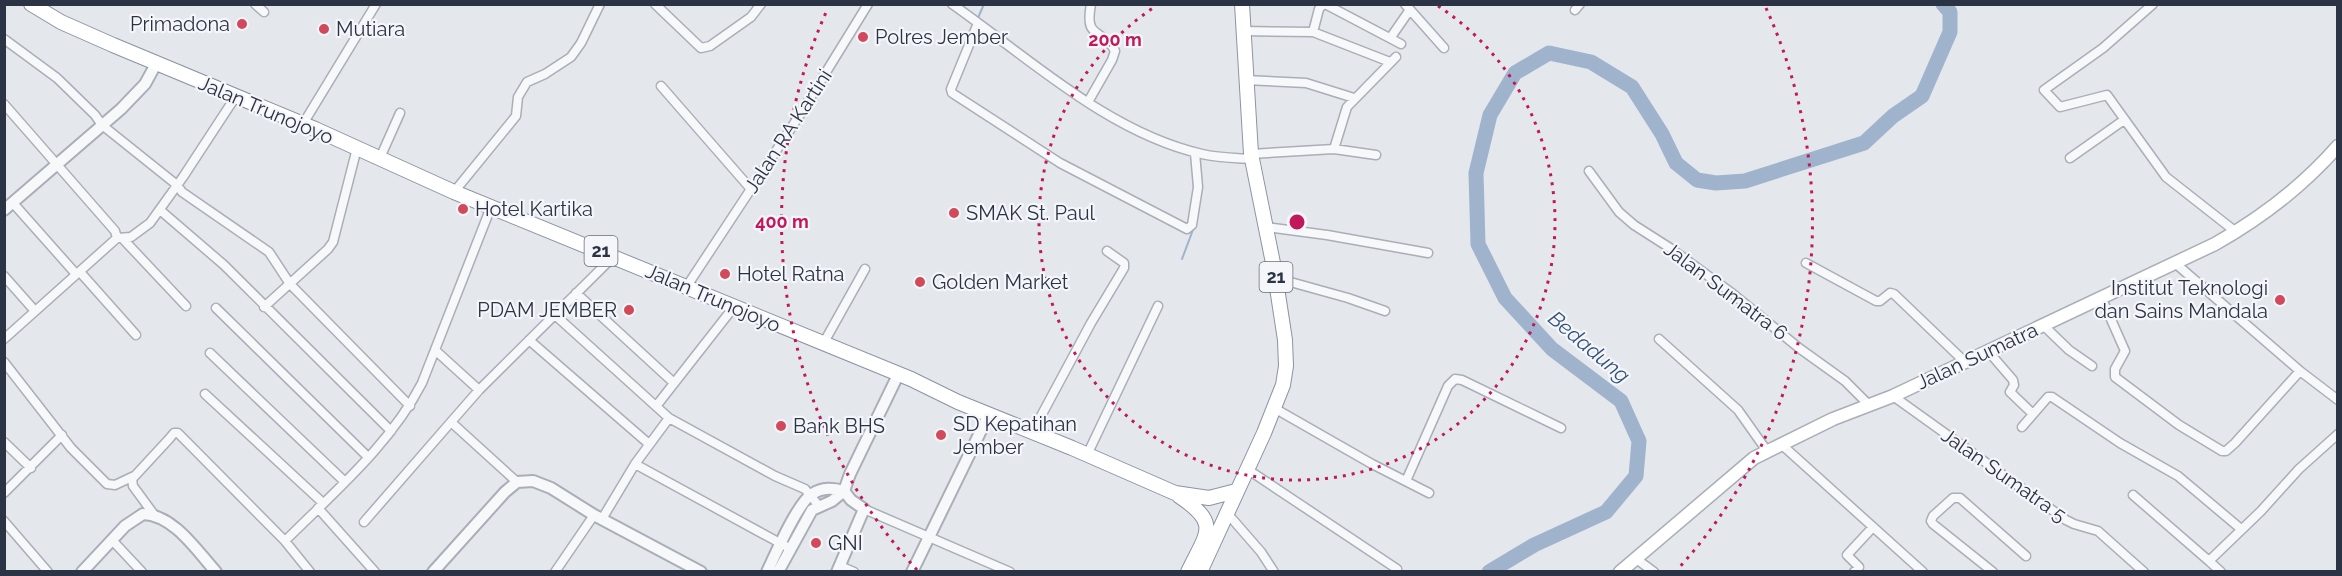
<svg xmlns="http://www.w3.org/2000/svg" width="2342" height="576" viewBox="0 0 2342 576" font-family="Raleway,sans-serif">
	<style>
		.lines { fill: none; stroke-linecap: round; stroke-linejoin: round }
		.stream { stroke: #9fb4cc; stroke-width: 2 }
		.river { stroke: #9fb4cc; stroke-width: 15 }
		.minor-casing { stroke: #a9aeb7; stroke-width: 11 }
		.tertiary-casing { stroke: #a9aeb7; stroke-width: 14 }
		.secondary-casing { stroke: #a9aeb7; stroke-width: 15 }
		.trunk-casing { stroke: #8b94a3; stroke-width: 16 }
		.minor { stroke: #f7f8fa; stroke-width: 8 }
		.tertiary { stroke: #f7f8fa; stroke-width: 10 }
		.secondary { stroke: #fff; stroke-width: 12 }
		.trunk { stroke: #fff; stroke-width: 14 }
		.ring { fill: none; stroke: #c2185b; stroke-width: 3; stroke-dasharray: 3 6 }
		.poi-dot { fill: #d1495b; stroke: #f4f6f9; stroke-width: 2 }
		.labels { text-anchor: middle; stroke-width: 4.5; stroke-linejoin: round; paint-order: stroke }
		.shield { fill: #f4f6f9; stroke: #676e7b; stroke-width: 1.5 }
		.shield-label { font-size: 18px; font-weight: bold; fill: #2b3445 }
		.poi-label { font-size: 20px; fill: #2b3445; stroke: #f4f6f9; text-anchor: start }
		.street-label { font-size: 20px; fill: #2b3445; stroke: #f4f6f9 }
		.water-label { font-size: 21px; font-style: italic; fill: #34527a; stroke: #f4f6f9 }
		.centre { fill: #c2185b; stroke: #f4f6f9; stroke-width: 3 }
		.ring-label { font-size: 18px; text-anchor: middle; font-weight: bold; fill: #c2185b; stroke: #f4f6f9; stroke-width: 4.5; stroke-linejoin: round; paint-order: stroke }
	</style>
	<rect width="100%" height="100%" fill="#e4e7ec"/>
	<g class="lines">
		<!-- stream -->
		<path class="stream" d="M978,18L984,4
			M1031,149L1049,160
			M1182,259L1194,227"/>
		<!-- river -->
		<path class="river" d="M1489,572L1534,545L1606,512L1636,476L1639,441L1621,401L1552,349L1505,298L1478,244L1476,173L1490,115L1515,73L1549,53L1591,62L1632,87L1662,134L1676,163L1697,180L1716,183L1745,181L1864,143L1893,116L1922,96L1950,32V12L1943,4"/>
		<!-- minor casing -->
		<g class="minor-casing">
			<path id="minor" d="M255,4L264,12
				M655,4L701,48L710,46L751,17L761,4
				M952,4C1029,58 1109,133 1202,154C1218,158 1236,158 1252,159
				M1325,4L1401,44
				M1405,4L1444,48
				M2153,4L2103,48L2044,90L2060,107L2107,95L2166,177L2236,232
				M1575,10L1580,4
				M978,23L951,89L952,93L1060,163L1187,229L1192,225L1198,187L1195,153
				M1242,31L1313,32L1390,62
				M1313,32L1319,9L1323,4
				M1391,37L1409,11
				M4,39L57,78L95,115L102,125L177,185L182,192L269,252L290,284L410,406
				M1245,80L1306,83L1354,98
				M661,86L750,188
				M1088,102L1112,60L1115,51C1102,27 1084,41 1091,4
				M4,104L115,231L117,238
				M303,124L376,4
				M1334,149L1347,107L1396,57
				M1251,154L1334,149L1376,155
				M380,158L400,113
				M2070,158L2124,120
				M1589,171L1619,212L1634,225L1670,248L1733,294L1799,348L1845,381L1869,405
				M454,192L516,116L518,97L527,82L545,74L571,57L581,43L600,4
				M13,203L76,274
				M160,210L224,265L391,431
				M1266,227L1327,235L1428,253
				M122,238L186,306
				M1806,263L1876,301H1880L1890,293L1894,294L1965,362
				M2175,263L2300,371L2338,400
				M80,272L136,335
				M4,276L35,311
				M1276,278L1348,298L1385,311
				M687,286L799,116L868,4
				M576,293L674,383
				M2102,299L2125,351L2115,369V377L2179,425L2222,451H2226L2235,443L2300,371
				M264,307L328,249L333,242L357,148
				M216,308L368,457
				M555,315L669,418
				M2043,325L2069,350L2092,366
				M4,339L117,238L131,237L150,223L183,177L236,96
				M1659,339L1738,410L1767,451
				M529,340L649,444
				M823,344L865,269
				M435,350L479,390
				M1988,351L2013,380L2014,385L2010,392L2033,414
				M210,353L344,481
				M4,362L71,448L107,484L115,485L134,476
				M205,394L323,503
				M1893,396L2066,520L2074,524L2098,531L2144,572
				M657,405L733,308
				M1274,408L1372,464L1429,493
				M2022,427L2048,397H2052L2120,443L2178,476L2241,529
				M1033,431L1091,323L1124,268V263L1107,251
				M4,442L31,468
				M1781,444L1923,572
				M1087,455L1158,306
				M635,464L789,548
				M1247,469L1397,569
				M1406,481L1448,386L1455,379L1462,380L1561,428
				M517,482L451,422L479,390L614,256
				M4,493L62,435
				M2133,495L2209,561L2261,511L2299,469L2338,434
				M318,508L375,572
				M864,509L1010,572
				M1227,513L1261,552L1274,572
				M155,516L133,486L132,479L169,439L174,433H178L285,541L310,572
				M602,519L635,464L669,418L775,476L805,489L819,506
				M4,521L48,572
				M364,522L451,422
				M112,540L142,572
				M285,541C334,492 390,445 422,383L491,207
				M1635,558L1654,572
				M2209,561L2221,572
				M840,566L854,572
				M555,572L594,515
				M1854,572L1859,567L1847,555L1873,527
				M1993,572L1933,524L1931,521L1933,516L1953,498H1960L2026,556"/>
		</g>
		<!-- tertiary casing -->
		<g class="tertiary-casing">
			<path id="tertiary" d="M4,210L121,109L145,84L156,64
				M82,572L125,526L143,514C174,515 197,551 216,572
				M433,572L505,492L517,482L533,481L551,488L594,515L701,572
				M767,572C775,555 798,502 812,494C823,487 833,488 844,491L851,500L864,509L837,572
				M778,572L812,510L832,501L844,491L850,474L898,375
				M912,572L989,414"/>
		</g>
		<!-- secondary casing -->
		<g class="secondary-casing">
			<path id="secondary" d="M1620,572L1754,458L1833,419L1893,396L2215,244C2261,218 2303,186 2338,146"/>
		</g>
		<!-- trunk casing -->
		<g class="trunk-casing">
			<path id="trunk" d="M31,4L61,22L113,45L315,129L454,192L911,379L958,402L1072,448L1175,493L1209,498L1236,491
				M1179,496C1221,524 1207,532 1188,572
				M1200,572L1264,433L1283,385L1286,366L1285,340L1274,268L1251,154L1242,4"/>
		</g>
		<!-- minor -->
		<use href="#minor" class="minor"/>
		<!-- tertiary -->
		<use href="#tertiary" class="tertiary"/>
		<!-- secondary -->
		<use href="#secondary" class="secondary"/>
		<!-- trunk -->
		<use href="#trunk" class="trunk"/>
	</g>
	<!-- distance rings -->
	<g class="ring">
		<path d="M1438 6A258 258 0 1 1 1156 6"/>
		<path d="M917 570A515 515 0 0 1 828 8M1766 8A515 515 0 0 1 1677 570"/>
	</g>
	<!-- markers -->
	<g class="poi-dot">
		<circle cx="242" cy="24" r="6"/>
		<circle cx="324" cy="29" r="6"/>
		<circle cx="863" cy="37" r="6"/>
		<circle cx="463" cy="209" r="6"/>
		<circle cx="954" cy="213" r="6"/>
		<circle cx="725" cy="274" r="6"/>
		<circle cx="920" cy="282" r="6"/>
		<circle cx="2280" cy="300" r="6"/>
		<circle cx="629" cy="310" r="6"/>
		<circle cx="781" cy="426" r="6"/>
		<circle cx="941" cy="435" r="6"/>
		<circle cx="816" cy="543" r="6"/>
	</g>
	<g class="labels">
		<!-- shield labels -->
		<g class="shield">
			<rect x="584.5" y="236" width="33" height="30" rx="4.5"/>
			<rect x="1259.5" y="262" width="33" height="30" rx="4.5"/>
		</g>
		<g class="shield-label">
			<text x="601" y="257">21</text>
			<text x="1276" y="283">21</text>
		</g>
		<!-- poi labels -->
		<g class="poi-label">
			<text x="230" y="31" text-anchor="end">Primadona</text>
			<text x="336" y="36">Mutiara</text>
			<text x="875" y="44">Polres Jember</text>
			<text x="475" y="216">Hotel Kartika</text>
			<text x="966" y="220">SMAK St. Paul</text>
			<text x="737" y="281">Hotel Ratna</text>
			<text x="932" y="289">Golden Market</text>
			<text x="2268" y="295" text-anchor="end">Institut Teknologi<tspan x="2268" dy="23">dan Sains Mandala</tspan></text>
			<text x="617" y="317" text-anchor="end">PDAM JEMBER</text>
			<text x="953" y="431">SD Kepatihan<tspan x="953" dy="23">Jember</tspan></text>
			<text x="793" y="433">Bank BHS</text>
			<text x="828" y="550">GNI</text>
		</g>
		<!-- street labels -->
		<g class="street-label">
			<text transform="translate(266 110) rotate(23)" y="7">Jalan Trunojoyo</text>
			<text transform="translate(788 131) rotate(-57)" y="7">Jalan RA Kartini</text>
			<text transform="translate(1726 291) rotate(37)" y="7">Jalan Sumatra 6</text>
			<text transform="translate(713 298) rotate(23)" y="7">Jalan Trunojoyo</text>
			<text transform="translate(1977 356) rotate(-25)" y="7">Jalan Sumatra</text>
			<text transform="translate(2004 475) rotate(35)" y="7">Jalan Sumatra 5</text>
		</g>
		<!-- water labels -->
		<g class="water-label">
			<text transform="translate(1589 347) rotate(40)" y="7">Bedadung</text>
		</g>
	</g>
	<circle cx="1297" cy="222" r="9" class="centre"/>
	<g class="ring-label">
		<text x="1115" y="46">200 m</text>
		<text x="782" y="228">400 m</text>
	</g>
	<!-- border -->
	<rect width="2342" height="576" fill="none" stroke="#2b3445" stroke-width="12"/>
</svg>
